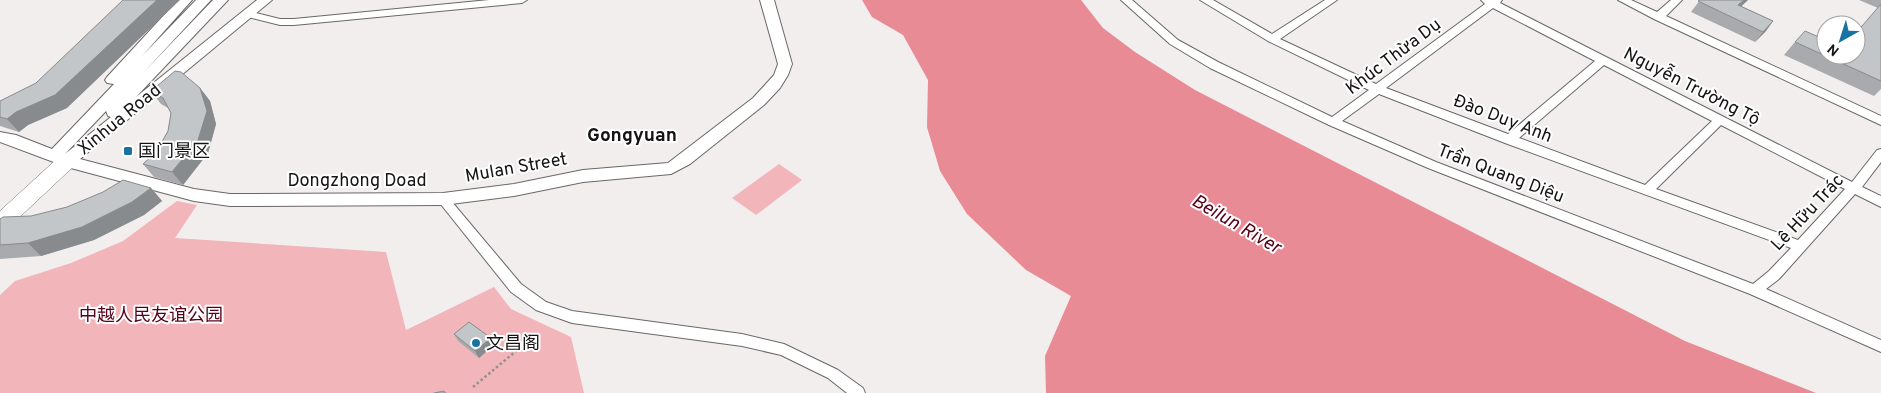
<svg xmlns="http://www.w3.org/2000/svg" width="1881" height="393" viewBox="0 0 1881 393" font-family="Overpass,'Noto Sans SC',sans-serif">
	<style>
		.green { fill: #f2b5ba }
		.water { fill: #e88b95 }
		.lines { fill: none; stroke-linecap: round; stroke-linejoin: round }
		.minor-casing { stroke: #6b6767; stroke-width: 2 }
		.tertiary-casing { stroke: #6b6767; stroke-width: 2 }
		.primary-casing { stroke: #6b6767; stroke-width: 1 }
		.path { stroke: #949090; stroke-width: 2.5; stroke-dasharray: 2.5 2.5; stroke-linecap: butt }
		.minor { fill: #fff; fill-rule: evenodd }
		.tertiary { fill: #fff; fill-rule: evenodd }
		.primary { fill: #fff; fill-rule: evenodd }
		.wall { fill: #a8aaad }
		.shaded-wall { fill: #888b8d }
		.building { fill: #c3c6c9; stroke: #888b8d }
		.poi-dot { fill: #1774a2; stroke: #fff; stroke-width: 2 }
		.labels { text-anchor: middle; stroke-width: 4; stroke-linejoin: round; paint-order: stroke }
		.street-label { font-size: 18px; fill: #151313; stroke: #fff }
		.poi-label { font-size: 18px; fill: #151313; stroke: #fff; text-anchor: start }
		.park-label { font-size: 18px; fill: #56011a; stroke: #fff }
		.neighbourhood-label { font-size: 19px; font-weight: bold; fill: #151313; stroke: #fff }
		.water-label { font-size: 19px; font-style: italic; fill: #550019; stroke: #fff }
	</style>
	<rect width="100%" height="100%" fill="#f3eeee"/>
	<!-- green -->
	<path class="green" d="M779,164L802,180L756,215L732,198Z
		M177,201L197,205L175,238L386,252L406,330L494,287L511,309L571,337L584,393H0V295L15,281L71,263L123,241Z"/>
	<!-- water -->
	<path class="water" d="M862,0H1081L1103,28L1135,52L1195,90L1685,341L1816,393H1046L1045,356L1071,296L1026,270L967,214L940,171L927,127L928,80L903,35L872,17Z"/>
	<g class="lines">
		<!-- minor casing -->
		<g class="minor-casing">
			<path id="minor" d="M489,0H527L522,3L294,25H280L244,16L243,14L248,11L280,19H294Z
				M1121,0H1132L1178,40L1218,62L1332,117L1369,90L1268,41L1200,0H1213L1272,34L1325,0H1337L1280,39L1376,84L1485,4L1481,0H1502L1500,3L1852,182L1877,150L1881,149V162L1862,187L1881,196V207L1855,194L1779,279L1766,289L1881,340V352L1750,294L1428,168L1329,125L1210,68L1170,44ZM1493,8L1595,61L1508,134L1386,88ZM1604,65L1712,121L1645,185L1519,138ZM1379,94L1505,143L1791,248L1769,271L1753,284L1436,162L1342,121ZM1721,125L1845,189L1798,240L1656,189Z
				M1618,0H1631L1657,12L1671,0H1682L1666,16L1881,116V125L1654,19Z
				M443,194L447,196L521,284L546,302L572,311L742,334L784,344L838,370L863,388L865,393H847L828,378L781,355L742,346L572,323L536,310L511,292L439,202L437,199L439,196Z"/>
		</g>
		<!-- tertiary casing -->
		<g class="tertiary-casing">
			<path id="tertiary" d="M178,0H192L142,56L196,0H211L143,73L213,0H228L136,97L257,0H272L80,159L194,189L230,194L443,193L514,184L583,170L668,163L753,98L774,75L778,64L760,0H774L792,64L788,75L780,88L764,105L690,164L671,174L583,182L514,196L443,205L230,206L194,201L67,167L0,142V132L16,135L52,149L114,84L107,83L105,80L107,77ZM106,111L108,116L111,117L65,154Z"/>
		</g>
		<!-- primary casing -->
		<g class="primary-casing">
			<path id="primary" d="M67,154L74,156L77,161L74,166L7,229L0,231V211L60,156Z"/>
		</g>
		<!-- path -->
		<path class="path" d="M473,387L528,341"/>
		<!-- minor -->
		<use href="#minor" class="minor"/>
		<!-- tertiary -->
		<use href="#tertiary" class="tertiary"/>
		<!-- primary -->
		<use href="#primary" class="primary"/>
	</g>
	<!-- wall -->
	<path class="wall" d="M1700,0H1748L1741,6L1773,21L1766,31L1755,42L1691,12Z
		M1859,0H1881V89L1874,96L1784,55L1795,42L1856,55L1878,8Z
		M200,88L210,101L216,124L208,153L183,185L154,177L143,164L156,152L168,131L171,113L168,108L161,104L151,91Z
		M0,101L67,108L28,125L19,132L0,126Z
		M151,188L162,201L144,215L94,240L41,256L0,259V219L31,216Z
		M454,334L491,338L494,345L479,358L458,341Z"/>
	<!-- shaded-wall -->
	<path class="shaded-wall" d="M157,0H180L67,108L28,125L19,132L7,119Z
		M1744,0H1748L1731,16L1738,5Z
		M1773,21L1766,31L1755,42L1763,32Z
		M200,88L210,101L216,124L208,153L183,185L172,172Z
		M151,188L162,201L144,215L94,240L41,256L28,243Z
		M491,338L494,345L479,358L475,351Z"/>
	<!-- building -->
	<path class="building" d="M123,0H157L55,95L16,112L7,119L0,117V101L36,83Z
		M1700,0H1744L1738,5L1773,21L1763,32L1698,1Z
		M1881,4V81L1795,42L1805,31L1826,40V55H1856V33Z
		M175,71L181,72L200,88L207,111L198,140L172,172L143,164L156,152L168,131L171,113L163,98L151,91Z
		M123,180L151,188L132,202L82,227L28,243L0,245V219L3,217L31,216L67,207L103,192Z
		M469,322L491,338L475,351L454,334Z
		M444,391L446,393H434Z"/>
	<!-- markers -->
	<g class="poi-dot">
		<rect x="123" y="146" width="10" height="10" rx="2.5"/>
		<circle cx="476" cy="343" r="5"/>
	</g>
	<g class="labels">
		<!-- street labels -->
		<g class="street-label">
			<text transform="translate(1393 56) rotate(-37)" y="6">Khúc Thừa Dụ</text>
			<text transform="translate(1692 86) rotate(27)" y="6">Nguyễn Trường Tộ</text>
			<text transform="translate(1503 118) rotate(21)" y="6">Đào Duy Anh</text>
			<text transform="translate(119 119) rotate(-39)" y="6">Xinhua Road</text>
			<text transform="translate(516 167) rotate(-10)" y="6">Mulan Street</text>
			<text transform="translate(1501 173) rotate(21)" y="6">Trần Quang Diệu</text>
			<text x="357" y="186">Dongzhong Doad</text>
			<text transform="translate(1807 212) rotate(-47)" y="6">Lê Hữu Trác</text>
		</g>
		<!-- poi labels -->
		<g class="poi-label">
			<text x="138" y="157">国门景区</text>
			<text x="486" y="349">文昌阁</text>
		</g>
		<!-- park labels -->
		<g class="park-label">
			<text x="151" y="321">中越人民友谊公园</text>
		</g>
		<!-- neighbourhood labels -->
		<g class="neighbourhood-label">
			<text x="632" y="141">Gongyuan</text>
		</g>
		<!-- water labels -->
		<g class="water-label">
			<text transform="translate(1237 223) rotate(30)" y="7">Beilun River</text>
		</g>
	</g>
	<!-- north arrow -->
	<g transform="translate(1841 40) rotate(219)"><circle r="24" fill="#ffffff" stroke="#a1a1a1"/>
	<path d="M0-4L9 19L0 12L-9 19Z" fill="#1774a2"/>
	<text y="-8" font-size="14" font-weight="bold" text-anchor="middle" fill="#151313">N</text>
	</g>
</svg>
